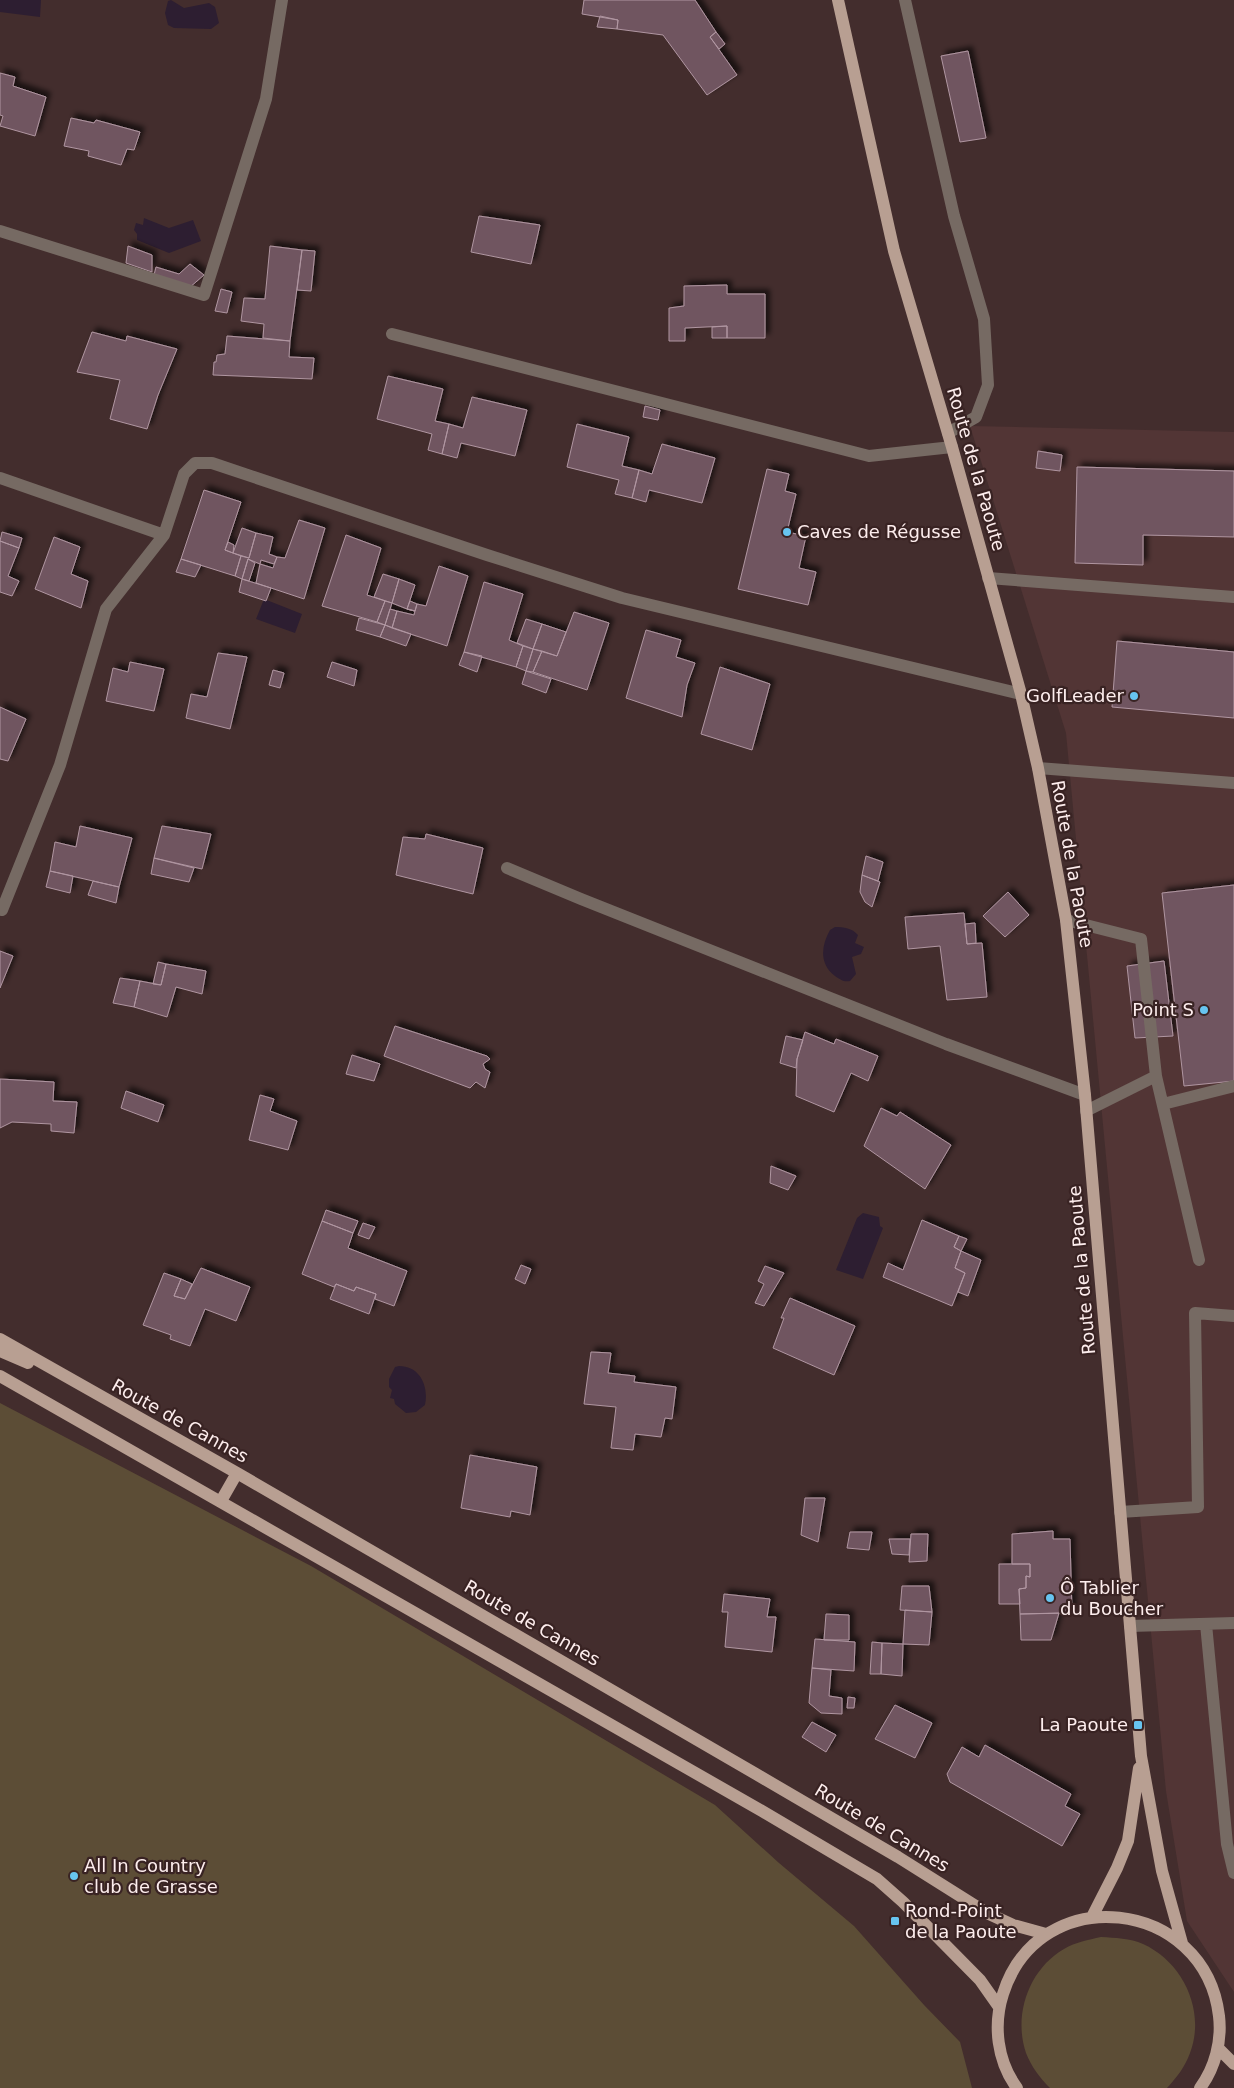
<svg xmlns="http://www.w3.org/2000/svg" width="1234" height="2088" viewBox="0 0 1234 2088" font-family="'DejaVu Sans',sans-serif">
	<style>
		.built { fill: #523535 }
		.green { fill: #5c4d36 }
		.water { fill: #2d1e31 }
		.building { fill: #705561; stroke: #b096a1; filter: url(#shadow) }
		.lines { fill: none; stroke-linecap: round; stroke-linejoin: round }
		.lane { stroke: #766a63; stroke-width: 12 }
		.street { stroke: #766a63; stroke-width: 12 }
		.primary { stroke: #b89f92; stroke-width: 12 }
		.poi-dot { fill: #67c4f0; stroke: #392323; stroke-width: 2 }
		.labels { text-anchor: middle; stroke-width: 4.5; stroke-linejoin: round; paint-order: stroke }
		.street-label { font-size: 18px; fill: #fdeded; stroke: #392323 }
		.poi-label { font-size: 18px; fill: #fdeded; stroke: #392323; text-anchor: start }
	</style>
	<defs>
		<filter id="shadow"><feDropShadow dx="4.5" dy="-4.5" stdDeviation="2.5" flood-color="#0009"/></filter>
	</defs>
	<rect width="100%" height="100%" fill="#432d2d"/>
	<!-- built -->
	<path class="built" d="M970,426L1234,432V1992L1187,1921L1166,1791L1066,733Z"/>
	<!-- green -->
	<path class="green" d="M0,1403L311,1566L715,1805L779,1863L854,1926L924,2005L960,2042L972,2088H0Z
		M1101,1937C1115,1938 1130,1938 1143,1944C1183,1962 1206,2011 1190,2053C1185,2067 1177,2077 1167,2088H1050C1040,2078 1031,2066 1026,2053C1013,2015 1029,1969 1064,1949C1076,1942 1088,1940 1101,1937Z"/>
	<!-- water -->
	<path class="water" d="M0,0H41L40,17L0,12Z
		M171,0L184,8L209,3L215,7L219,23L211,29L174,28L168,25L165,13L168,1Z
		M144,218L169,228L193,220L201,241L169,253L137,240V234L134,230L136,223L143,225Z
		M264,599L302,614L295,633L256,619Z
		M835,927C844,927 852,928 858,935L855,943L864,947L861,954L852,957L856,974L850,981C843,982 841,980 835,976C819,964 821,946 830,930Z
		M863,1213L879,1217L880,1226L883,1228L863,1279L836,1270L857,1218Z
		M399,1366C420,1366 429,1386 425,1405L416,1412L406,1413L395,1404L394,1399L390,1398L392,1390L389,1387V1379L395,1367Z"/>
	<!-- building -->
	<path class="building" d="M584,0H695L716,32L710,37L737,75L707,95L663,35L617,29L618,20L582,14Z
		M600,16L618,20L617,29L597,27Z
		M716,32L725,44L719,49L710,37Z
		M968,51L986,138L960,142L941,56Z
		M0,73L15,77L13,86L46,97L35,136L0,126L3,116L0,115Z
		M71,118L94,123L96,120L140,132L134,150L127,149L121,165L88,156L89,151L64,146Z
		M479,216L540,225L531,264L471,252Z
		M128,246L152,255V272L126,263Z
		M270,246L302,250L290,341L263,338L264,324L241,321L244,298L265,299Z
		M302,250L315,251L311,291L297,290Z
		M190,264L204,275L189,288L153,279L156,267L179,274Z
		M727,285V294H765V338H727V326L685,328V341H669V308L684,306V286Z
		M221,289L232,292L227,313L215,311Z
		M727,326V338H712V327Z
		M92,332L126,341L127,336L177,349L158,395L147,429L110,419L120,380L77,372Z
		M227,336L290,341L289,357L314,358L312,379L213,375L214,362H216L217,355L225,354Z
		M388,376L443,389L435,421L449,424L442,454L428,450L432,434L377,419Z
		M472,397L527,410L515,456L461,443L457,458L442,454L449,424L463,428Z
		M645,406L660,410L658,420L643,417Z
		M577,424L629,437L622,466L639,470L632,498L615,494L619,480L567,467Z
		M662,444L715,458L702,503L649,490L646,502L632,498L639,470L652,474Z
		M1038,451L1062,455L1060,471L1036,468Z
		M1077,467L1234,471V537L1143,535V565L1075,563Z
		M767,469L789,474L785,491L796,494L787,532L806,536L799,568L816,572L808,605L738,589Z
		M204,490L241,502L225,550L241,556L235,576L181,559Z
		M299,520L325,528L304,599L256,583L260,564L273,568L277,557L285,558Z
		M242,528L256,533L249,558L233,553Z
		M2,532L22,538L19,548L0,541Z
		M256,533L273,537L269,554L277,557L274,564L261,560L260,564L248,559L242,579L235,576L241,556L249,558Z
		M346,535L381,548L367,595L385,601L377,622L322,606Z
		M54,537L80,547L71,574L88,581L81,608L35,589Z
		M0,541L19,548L8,576L19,581L12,596L0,592Z
		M228,542L234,545L233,553L225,550Z
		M181,559L201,565L195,577L176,572Z
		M248,559L255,563L249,581L242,579Z
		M439,566L468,576L447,646L392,628L397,611L414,615L415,611L407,609L415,611L417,604L426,606Z
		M383,574L399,579L392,603L374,597Z
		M242,579L271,588L266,601L239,592Z
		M399,579L415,585L407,609L392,603Z
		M484,582L523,594L509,640L523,646L516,667L464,652Z
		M385,601L392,603L385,625L377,622Z
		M410,601L417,604L415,611L407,609Z
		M390,609L397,611L392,628L385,625Z
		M574,612L609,623L587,690L533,672L542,651L557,656Z
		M359,618L385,625L380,637L356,630Z
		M526,619L542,624L533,649L517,643Z
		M542,624L566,632L557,656L533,649Z
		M385,625L411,634L406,646L380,637Z
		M646,630L681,640L676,657L695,663L687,685L682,717L626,698Z
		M1117,641L1234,652V718L1112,707Z
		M523,646L533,649L526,671L516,667Z
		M533,649L542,651L533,672L526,671Z
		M464,652L482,656L477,672L459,665Z
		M218,653L247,657L230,729L186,718L191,694L207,697Z
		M130,662L164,669L154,711L106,701L113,668L128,672Z
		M332,662L357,670L354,686L327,677Z
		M720,667L770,684L752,750L701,734Z
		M273,670L284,673L280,688L269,685Z
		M526,671L551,679L546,693L522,684Z
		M0,707L26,719L8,761L0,759Z
		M80,826L132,838L119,887L50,871L55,842L76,847Z
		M162,826L211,834L202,869L154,858Z
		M426,834L483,848L473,894L396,875L403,837L425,839Z
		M866,856L883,862L878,881L862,875Z
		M154,858L194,868L189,882L151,874Z
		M50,871L73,876L70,893L46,887Z
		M862,875L880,882L872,907L865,902L860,892Z
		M93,881L119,887L116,903L88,895Z
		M1234,885V1081L1184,1086L1162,893Z
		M1008,892L1029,915L1005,937L983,916Z
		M964,913L967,944L982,943L987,997L947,1000L940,946L908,949L905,917Z
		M975,923L976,943L967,944L965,924Z
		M0,951L13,956L0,988Z
		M1164,961L1173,1036L1135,1038L1127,966Z
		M158,962L166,964L161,985L153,984Z
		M166,964L206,971L202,994L176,987L167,1017L134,1007L140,981L161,985Z
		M120,978L140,981L134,1007L113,1003Z
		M395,1026L487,1056L490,1059L483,1064L485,1069L490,1072L485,1088L476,1082L470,1088L384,1056Z
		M805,1032L834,1044L836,1039L878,1056L868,1081L851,1073L834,1112L796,1096L797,1059Z
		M786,1036L803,1040L797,1059L796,1068L780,1063Z
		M352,1055L380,1064L374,1081L346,1074Z
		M0,1079L54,1082L53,1101L77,1102L74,1133L51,1131V1124L12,1122L0,1128Z
		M126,1091L164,1105L158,1122L121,1108Z
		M260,1095L274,1099L270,1111L297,1121L288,1150L249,1140Z
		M881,1108L897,1116L900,1112L951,1145L925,1189L864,1146Z
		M771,1166L796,1176L788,1190L770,1183Z
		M326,1210L358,1221L353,1233L322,1221Z
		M922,1220L959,1236L954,1247L961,1251L955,1268L965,1273L952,1306L883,1277L888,1263L903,1270Z
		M322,1221L353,1233L348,1248L407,1271L394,1306L375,1299L376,1294L356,1287L354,1291L336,1284L334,1287L302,1274Z
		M363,1223L375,1227L369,1239L358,1235Z
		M959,1236L967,1239L961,1251L954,1247Z
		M961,1251L981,1260L968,1296L958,1292L965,1273L955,1268Z
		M521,1265L531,1269L525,1284L515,1279Z
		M765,1266L784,1273L764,1306L755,1303L764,1284L758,1281Z
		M201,1268L250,1287L236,1321L205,1309L190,1346L170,1339L171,1335L143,1325L164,1273L181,1279L174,1296L185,1299Z
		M181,1279L192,1284L185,1299L174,1296Z
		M336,1284L354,1291L356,1287L376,1294L369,1314L330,1299Z
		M790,1298L855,1326L834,1375L773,1348L784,1318H781Z
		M591,1352L611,1353L608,1373L635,1376L634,1382L676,1387L672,1419L665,1418L661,1437L635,1434L633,1450L611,1448L616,1407L584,1404Z
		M470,1455L537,1467L530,1515L511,1511L510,1517L461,1508Z
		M805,1498H825L818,1542L801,1535Z
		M1053,1531V1539H1070L1072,1613L1020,1614L1019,1589L1026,1588V1576L1030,1577V1564H1012V1534Z
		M850,1532H872L869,1550L847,1548Z
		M911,1534H928L927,1561L909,1562Z
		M889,1539H910L909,1555L892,1554Z
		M999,1564H1030V1577L1026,1576V1588L1019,1589L1020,1604H999Z
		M902,1586H929L932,1612L900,1610Z
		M724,1594L770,1599L767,1617H776L772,1652L725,1647L728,1612H722Z
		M905,1610L932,1612L929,1645L903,1644Z
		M1059,1613L1051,1640H1021L1020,1614Z
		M826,1614L849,1615V1640H824Z
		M815,1639L855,1642L854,1671L812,1668Z
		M872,1642L882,1643L881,1674H870Z
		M882,1643L903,1644L902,1676L881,1674Z
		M812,1668L831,1670L829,1696L842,1698V1714L821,1713L809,1703Z
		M848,1697L855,1698L854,1708H847Z
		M895,1705L932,1723L915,1758L875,1739Z
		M812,1722L836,1735L826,1752L802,1737Z
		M985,1745L1071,1794L1065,1806L1080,1814L1062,1846L950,1782L947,1774L962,1747L979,1757Z"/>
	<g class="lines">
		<!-- lane -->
		<path class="lane" d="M905,0L954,216L984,319L988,385L976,417L948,433
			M988,578L1234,597
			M507,868L581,899L946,1044L1085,1095
			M1066,920L1141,939L1156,1076L1086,1111
			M1156,1076L1199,1260
			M1163,1104L1234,1086
			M1120,1512L1198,1507L1195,1313L1234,1316
			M1206,1624L1227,1844L1234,1873
			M1130,1626L1234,1623"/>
		<!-- street -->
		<path class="street" d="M0,231L204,295L266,99L282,0
			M392,334L869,456L952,447
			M0,478L164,535
			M1038,768L1234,783
			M2,910L60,765L106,609L164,535L184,474L195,463H212L487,555L622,598L1021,694"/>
		<!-- primary -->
		<path class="primary" d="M838,0L894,251L952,447L1021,694L1038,768L1066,920L1085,1095L1141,1756L1162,1871L1182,1943
			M0,1339L237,1473L756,1774L898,1857L987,1913L1013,1925L1046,1934
			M0,1351L28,1363
			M0,1376L762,1811L877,1879L903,1902L980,1980L999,2007
			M221,1501L237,1473
			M1092,1917L1117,1868L1128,1841L1139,1768
			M1218,2048L1234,2064
			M1017,2088C997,2061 993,2025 1003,1994C1039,1879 1205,1898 1219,2016C1222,2041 1215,2068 1200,2088"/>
	</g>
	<!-- markers -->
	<g class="poi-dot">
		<circle cx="787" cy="532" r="5"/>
		<circle cx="1134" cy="696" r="5"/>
		<circle cx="1204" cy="1010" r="5"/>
		<circle cx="1050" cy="1598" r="5"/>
		<rect x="1133" y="1720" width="10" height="10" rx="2.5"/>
		<circle cx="74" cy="1876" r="5"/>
		<rect x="890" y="1916" width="10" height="10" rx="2.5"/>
	</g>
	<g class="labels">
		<!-- street labels -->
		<g class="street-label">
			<text transform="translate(976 469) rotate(74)" y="6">Route de la Paoute</text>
			<text transform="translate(1072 864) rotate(80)" y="6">Route de la Paoute</text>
			<text transform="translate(1082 1270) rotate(-95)" y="6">Route de la Paoute</text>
			<text transform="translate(180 1421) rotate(29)" y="6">Route de Cannes</text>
			<text transform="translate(532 1623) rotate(30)" y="6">Route de Cannes</text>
			<text transform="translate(882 1828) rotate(31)" y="6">Route de Cannes</text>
		</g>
		<!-- poi labels -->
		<g class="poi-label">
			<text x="797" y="538">Caves de Régusse</text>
			<text x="1124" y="702" text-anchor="end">GolfLeader</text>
			<text x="1194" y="1016" text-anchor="end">Point S</text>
			<text x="1060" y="1594">Ô Tablier<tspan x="1060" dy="21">du Boucher</tspan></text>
			<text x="1128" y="1731" text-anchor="end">La Paoute</text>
			<text x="84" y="1872">All In Country<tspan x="84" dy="21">club de Grasse</tspan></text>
			<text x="905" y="1917">Rond-Point<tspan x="905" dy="21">de la Paoute</tspan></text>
		</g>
	</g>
</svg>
